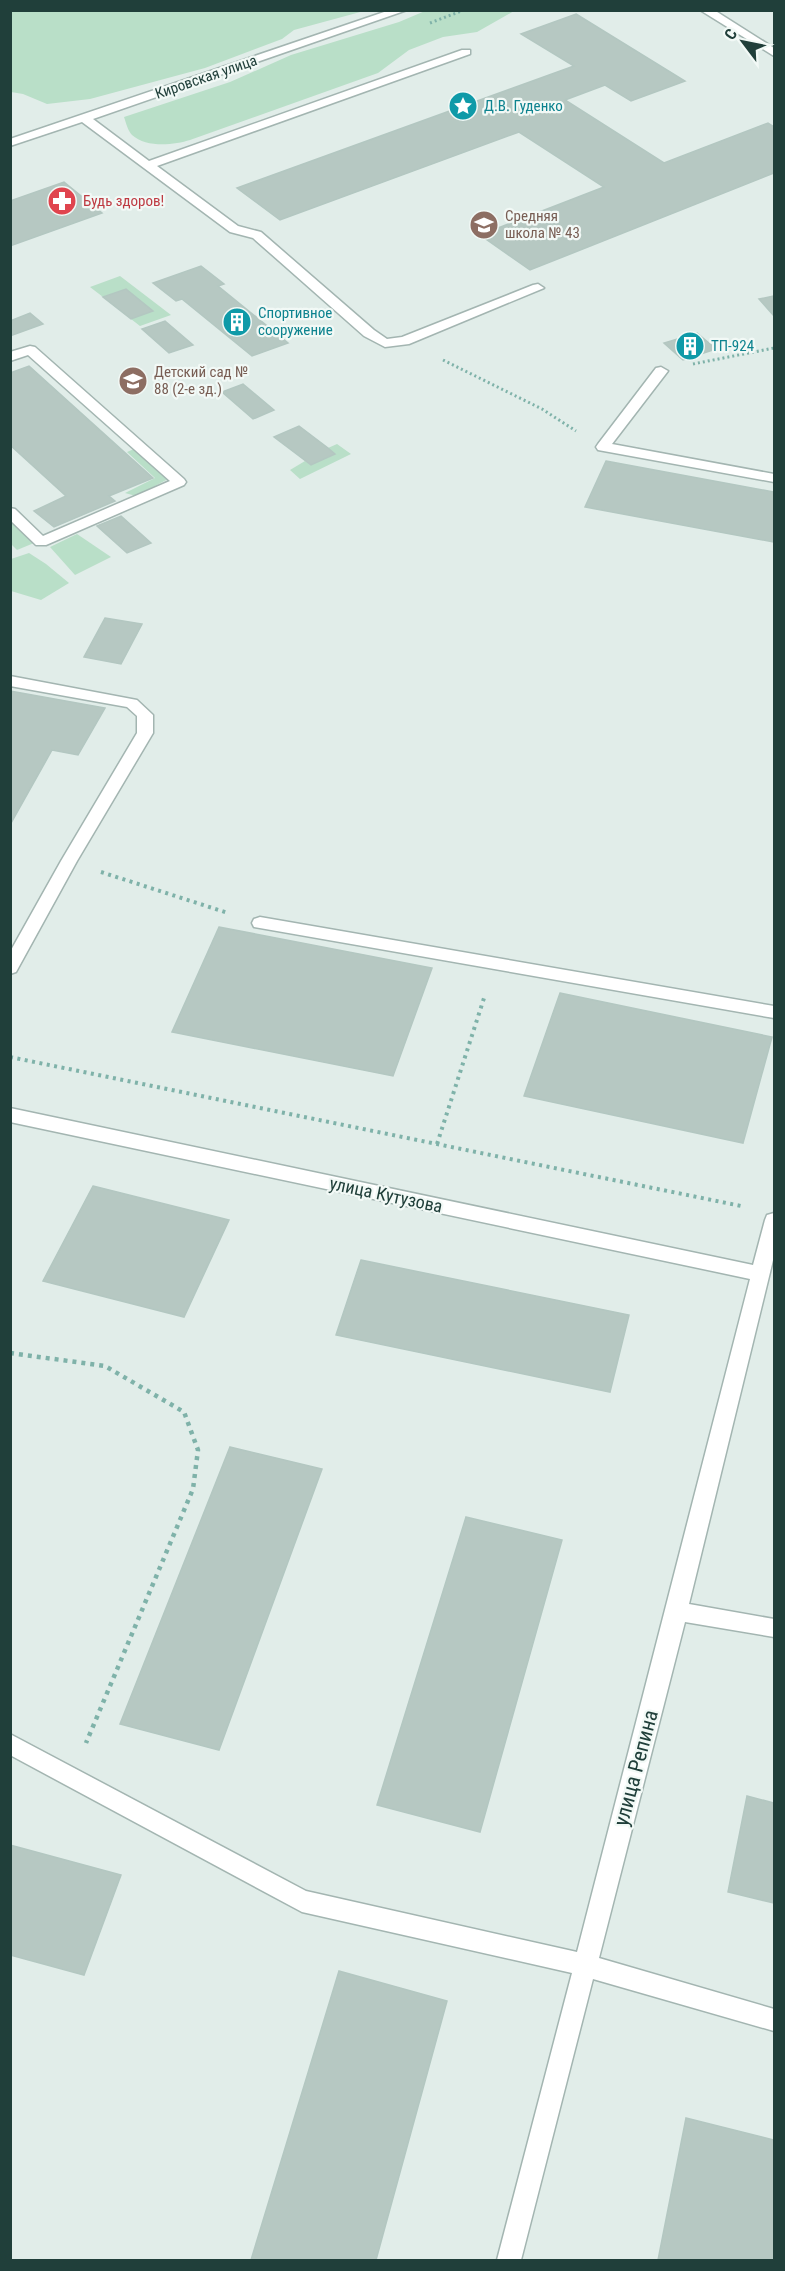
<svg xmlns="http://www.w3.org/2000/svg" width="785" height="2271" font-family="'Roboto Condensed',sans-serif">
<rect width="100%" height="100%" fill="#e1ede9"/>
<!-- green -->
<g fill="#b9dfc8">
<polygon points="10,11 11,10 364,11 294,30 282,39 205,68 90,99 47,104 23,94 11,92"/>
<path d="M 425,11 L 514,11 L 477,32 L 443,37 L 409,50 L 378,73 L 190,140 C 174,145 146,148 132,135 C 128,131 126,123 124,117 L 230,82 L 291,55 L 399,22 Z"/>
<polygon points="120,276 171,315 140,326 131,319 152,311 126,289 103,297 90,287"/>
<polygon points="337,444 351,454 300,479 290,470 305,461 311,465 335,454 328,448"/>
<polygon points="134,449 170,478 136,496 125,493 155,478 127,452"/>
<polygon points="10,522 12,522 34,543 17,550 11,544"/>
<polygon points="77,534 111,557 75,575 50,547"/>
<polygon points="29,553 46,564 69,583 41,600 11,591 11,559"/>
</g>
<!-- building -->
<g fill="#b6c8c2" stroke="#b3c7c1" stroke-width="1.5">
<polygon points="576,14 685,81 631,101 605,85 565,100 664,163 768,123 774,127 774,173 530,270 480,235 604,187 519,132 280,220 237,188 574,66 521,34"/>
<polygon points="64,182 102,213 10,246 10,201"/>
<polygon points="201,266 224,284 218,286 288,343 252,356 182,299 176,301 153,283"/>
<polygon points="126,289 153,311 131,319 103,297"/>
<polygon points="774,296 774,316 759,299"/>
<polygon points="30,313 43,324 10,336 10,321"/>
<polygon points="165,321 193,345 169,353 142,329"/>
<polygon points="697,333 716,349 683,360 664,343"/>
<polygon points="29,366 153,478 109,496 115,501 54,527 34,511 66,496 10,445 10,373"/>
<polygon points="243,384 274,410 253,419 222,392"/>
<polygon points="299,426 328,448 335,454 311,465 274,437"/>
<polygon points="606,461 774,492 774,542 585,507"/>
<polygon points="121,516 151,543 127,553 97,526"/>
<polygon points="105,618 142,624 121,664 84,657"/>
<polygon points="10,691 105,708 78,755 52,750 10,825"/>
<polygon points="219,927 432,968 393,1076 172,1032"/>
<polygon points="560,993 772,1037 743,1143 524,1096"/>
<polygon points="93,1186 229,1220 184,1317 43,1281"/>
<polygon points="361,1260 629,1315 610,1392 336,1335"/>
<polygon points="230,1447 322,1469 219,1750 120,1724"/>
<polygon points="466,1517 562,1540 480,1832 377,1805"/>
<polygon points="747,1796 774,1803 774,1903 728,1892"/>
<polygon points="10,1845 121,1875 84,1975 10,1955"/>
<polygon points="339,1971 447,2001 376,2260 251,2260"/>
<polygon points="686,2118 774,2140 774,2260 658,2260"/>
</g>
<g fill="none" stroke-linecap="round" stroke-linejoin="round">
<!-- minor casing -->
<g stroke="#a3b5b1" stroke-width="3">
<g id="minor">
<polygon points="390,10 407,10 93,119 149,161 462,50 470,50 470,54 157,166 238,226 261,232 374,330 387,339 402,337 533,285 538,284 544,288 409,344 385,347 364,336 253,238 230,232 82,122 10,146 10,139"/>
<polygon points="700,10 714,10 774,48 774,56"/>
<polygon points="30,346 35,347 184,479 186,482 184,485 46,545 36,545 10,520 10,508 15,509 43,536 170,481 28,355 10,361 10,352"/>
<polygon points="661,367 668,371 612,444 774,474 774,482 598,450 596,447 598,444 656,368"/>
<polygon points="10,676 137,700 153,715 153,733 77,861 16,972 10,974 10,952 61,861 137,733 137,716 127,707 10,686"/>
<polygon points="260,917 774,1006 774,1018 254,927 252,923 254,919"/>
<polygon points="10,1108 753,1265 765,1220 767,1215 774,1213 774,1256 689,1604 774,1619 774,1637 685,1622 599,1958 774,2009 774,2031 593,1979 521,2260 497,2260 572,1973 302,1912 10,1755 10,1734 306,1891 577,1952 750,1279 10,1122"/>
</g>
</g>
<!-- path-far2 -->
<g stroke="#7fb2a9" stroke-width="3" stroke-dasharray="2 3" stroke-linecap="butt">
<polyline points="430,23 464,10"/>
<polyline points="443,360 542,409 576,431"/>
<polyline points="693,364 774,348"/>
</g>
<!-- path-far1 -->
<g stroke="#7fb2a9" stroke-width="4" stroke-dasharray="3 4.5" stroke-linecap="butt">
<polyline points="101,872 228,913"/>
<polyline points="10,1057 741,1206"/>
<polyline points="437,1144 485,995"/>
</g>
<!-- path -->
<polyline stroke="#7fb2a9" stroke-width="4.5" stroke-dasharray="4 5" stroke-linecap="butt" points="10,1353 105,1366 184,1412 198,1450 193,1489 86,1743"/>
<!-- minor -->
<use href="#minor" fill="#fff" fill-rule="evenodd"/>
</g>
<!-- icons -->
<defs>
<g id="sight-disc" transform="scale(1.5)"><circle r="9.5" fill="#0f9aa8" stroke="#f2f9f6"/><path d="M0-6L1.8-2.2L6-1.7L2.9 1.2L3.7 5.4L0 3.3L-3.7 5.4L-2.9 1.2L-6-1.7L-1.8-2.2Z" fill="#fff"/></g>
<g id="pharmacy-disc" transform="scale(1.5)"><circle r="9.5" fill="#e0444e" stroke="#f2f9f6"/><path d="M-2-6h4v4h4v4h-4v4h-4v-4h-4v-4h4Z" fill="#fff"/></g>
<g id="school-disc" transform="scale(1.5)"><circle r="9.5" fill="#8d6e63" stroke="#f2f9f6"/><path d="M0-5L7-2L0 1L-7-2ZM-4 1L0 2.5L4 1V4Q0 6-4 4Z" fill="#fff"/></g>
<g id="building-disc" transform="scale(1.5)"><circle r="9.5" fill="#0f9aa8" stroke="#f2f9f6"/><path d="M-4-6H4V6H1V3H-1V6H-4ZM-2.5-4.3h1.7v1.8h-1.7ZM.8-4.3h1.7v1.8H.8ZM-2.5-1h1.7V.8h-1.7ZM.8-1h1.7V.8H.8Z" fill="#fff"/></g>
</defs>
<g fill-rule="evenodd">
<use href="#sight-disc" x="463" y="106"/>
<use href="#pharmacy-disc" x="62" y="201"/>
<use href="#school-disc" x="484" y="225"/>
<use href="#building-disc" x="237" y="322"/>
<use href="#building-disc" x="690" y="346"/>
<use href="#school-disc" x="133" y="381"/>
</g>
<g text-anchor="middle" stroke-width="4.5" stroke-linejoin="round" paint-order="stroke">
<!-- far-street labels -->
<g font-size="15" fill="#203f3a" stroke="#f2f9f6">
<text transform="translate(206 77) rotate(-19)" y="5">Кировская улица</text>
</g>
<!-- far-culture labels -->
<g font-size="15" fill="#0d838f" stroke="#f2f9f6" text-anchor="start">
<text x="484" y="111">Д.В. Гуденко</text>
<text x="258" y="318">Спортивное<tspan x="258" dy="17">сооружение</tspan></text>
<text x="711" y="351">ТП-924</text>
</g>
<!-- far-health labels -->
<g font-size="15" fill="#be3a42" stroke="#f2f9f6" text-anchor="start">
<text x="83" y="206">Будь здоров!</text>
</g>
<!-- far-education labels -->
<g font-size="15" fill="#785e54" stroke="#f2f9f6" text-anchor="start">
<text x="505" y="221">Средняя<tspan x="505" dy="17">школа № 43</tspan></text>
<text x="154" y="377">Детский сад №<tspan x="154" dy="17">88 (2-е зд.)</tspan></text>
</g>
<!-- street labels -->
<g font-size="18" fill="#203f3a" stroke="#f2f9f6">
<text transform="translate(386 1195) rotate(12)" y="6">улица Кутузова</text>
</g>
<!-- near-street labels -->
<g font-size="21" fill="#203f3a" stroke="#f2f9f6">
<text transform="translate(636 1768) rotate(-75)" y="7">улица Репина</text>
</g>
</g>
<!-- border -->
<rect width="785" height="2271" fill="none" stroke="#203f3a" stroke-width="24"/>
<!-- north arrow -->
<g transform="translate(743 42) rotate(302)" stroke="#f2f9f6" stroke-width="4.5" paint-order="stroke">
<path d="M0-4.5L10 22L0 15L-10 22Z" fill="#203f3a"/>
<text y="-9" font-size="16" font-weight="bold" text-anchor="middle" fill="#203f3a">С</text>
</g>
</svg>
